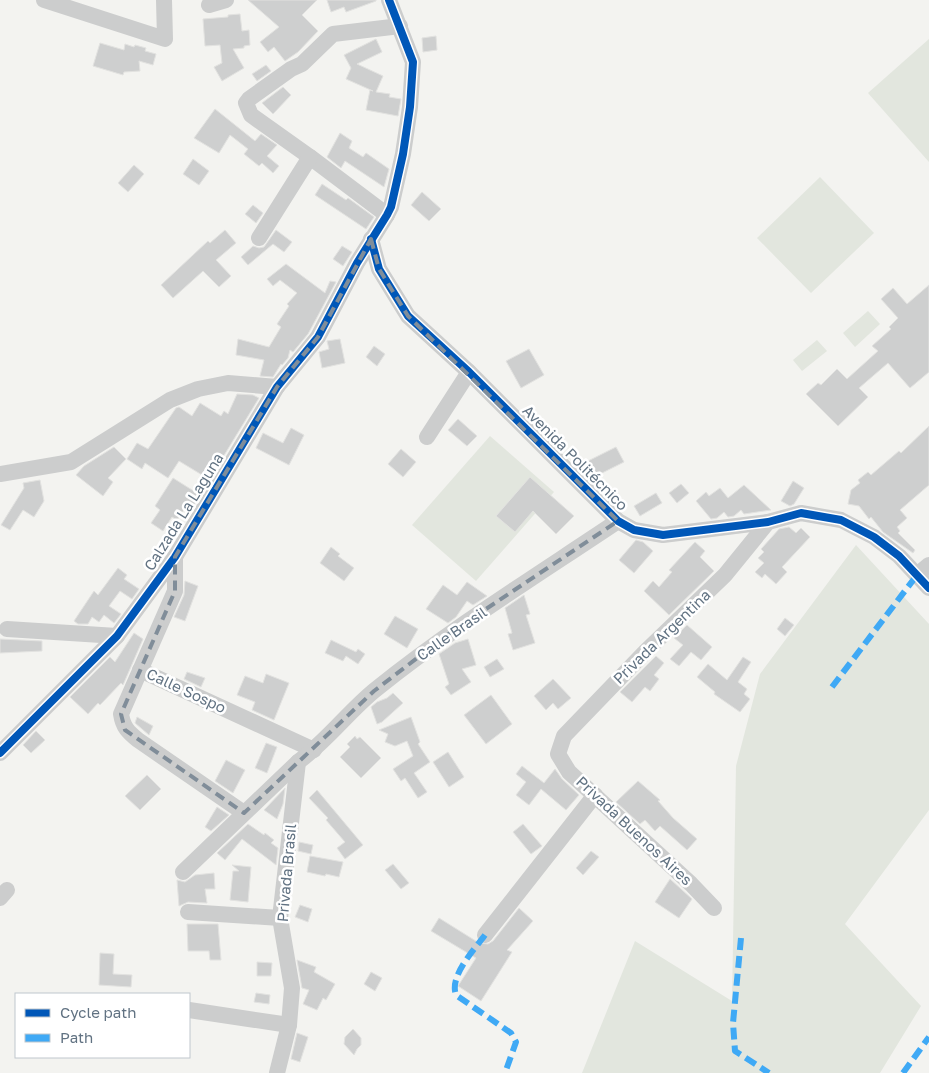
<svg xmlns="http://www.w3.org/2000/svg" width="929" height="1073" font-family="'Golos Text',sans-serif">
<rect width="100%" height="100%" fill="#f3f3f0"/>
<!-- green -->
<g fill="#e2e6de">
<polygon points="929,39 929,162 868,93"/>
<polygon points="820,177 874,233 811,293 757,238"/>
<polygon points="868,311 880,324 855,347 843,333"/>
<polygon points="817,340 827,351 802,371 793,360"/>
<polygon points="490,436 554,492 476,581 412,525"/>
<polygon points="856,545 929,624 929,810 845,924 921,1006 880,1073 582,1073 635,941 732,1001 736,766 760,674"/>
</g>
<!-- building -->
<g fill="#cecfcf" stroke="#e2e2e0">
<polygon points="248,0 317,0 302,15 318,31 298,52 285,61 274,47 268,52 260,42 279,27"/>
<polygon points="327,0 376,0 376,1 346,12 344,7 331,12"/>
<polygon points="240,14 242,31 249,30 250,45 244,46 244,48 233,49 244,68 222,81 214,67 222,63 220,45 205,46 203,19 228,17 228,15"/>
<polygon points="436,36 437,50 423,52 422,38"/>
<polygon points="376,39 382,52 357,64 383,76 376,92 390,94 389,97 401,99 398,116 366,110 370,90 373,91 346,79 351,68 344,55"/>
<polygon points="100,43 124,50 125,44 134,47 135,45 146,48 145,51 156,54 153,65 139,61 140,71 124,72 123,75 93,66"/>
<polygon points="266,65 271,71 257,81 252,74"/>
<polygon points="283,87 291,95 273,114 262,103"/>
<polygon points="215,109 255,141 261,134 277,145 267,156 279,166 273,173 262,163 259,166 244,154 248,149 230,135 219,153 194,138"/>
<polygon points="340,133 352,141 349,148 363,157 366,153 389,169 384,187 345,161 341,168 327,157"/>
<polygon points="193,159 209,171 199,185 183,174"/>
<polygon points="134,165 144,174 128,192 118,183"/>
<polygon points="322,184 346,200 348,198 374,217 366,229 315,195"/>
<polygon points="422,192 441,209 429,221 411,205"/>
<polygon points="253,205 263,213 256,223 245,214"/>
<polygon points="225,230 236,243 216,260 231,276 219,287 203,271 173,298 161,285 208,241 210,243"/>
<polygon points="276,230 292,242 284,252 273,244 248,265 241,257 253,246 259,248 264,247"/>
<polygon points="342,246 352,252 343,266 333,259"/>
<polygon points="286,264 325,293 330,281 336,282 308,334 293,352 290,350 288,358 282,365 281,364 273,377 260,376 264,360 236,355 238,339 269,347 281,327 277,324 289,306 287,304 297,293 280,280 273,286 267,279"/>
<polygon points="929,285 929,372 910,388 888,363 859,388 868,397 838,426 806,394 818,383 821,385 837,369 847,379 878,351 872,346 891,329 889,327 898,318 881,299 893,288 907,304"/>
<polygon points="340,339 345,363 322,368 319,352 329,349 327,341"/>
<polygon points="374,346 385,354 377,366 366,357"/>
<polygon points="529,349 544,375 521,388 506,361"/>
<polygon points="237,394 253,395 259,398 220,462 218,460 207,478 179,461 168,478 145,463 142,469 127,459 137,443 148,449 176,408 179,407 192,416 200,403 221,416 224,411 228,414"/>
<polygon points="458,419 477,436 467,446 448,430"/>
<polygon points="929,426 929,485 900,510 907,518 897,527 900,531 898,533 915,550 913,553 883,532 871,517 869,519 859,506 848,504 851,490 860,483 858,480 868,472 871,475 899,451 901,453"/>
<polygon points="291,428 304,435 289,465 256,448 263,433 283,443"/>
<polygon points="114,447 126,459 108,478 113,482 103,496 76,475 84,466"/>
<polygon points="616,447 624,462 590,479 582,464"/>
<polygon points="401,449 416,462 403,477 388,464"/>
<polygon points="530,477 574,516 556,534 533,511 515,532 496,516"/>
<polygon points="173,478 200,495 191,510 186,507 177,520 172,517 163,531 151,523 160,510 155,506"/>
<polygon points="40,480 44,501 34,517 23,510 10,530 1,525 24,488 23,483"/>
<polygon points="793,481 804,488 794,504 790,506 781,501"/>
<polygon points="681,484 689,493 677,503 669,493"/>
<polygon points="744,485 771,510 744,514 741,510 734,516 728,517 724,512 717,518 711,519 696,501 706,492 709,496 720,488 728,498"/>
<polygon points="656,493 662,503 640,516 634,506"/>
<polygon points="789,527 796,533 801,528 810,537 782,567 787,572 776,584 765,574 762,578 755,572 764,563 758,558 764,552 761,549 779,529"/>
<polygon points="636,540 643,542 653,551 634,573 619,560"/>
<polygon points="695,542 705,551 700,557 714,571 669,615 644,591 653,581 659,587 672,572 669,570"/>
<polygon points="331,547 340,554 338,556 354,568 344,581 320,563"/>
<polygon points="118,568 127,575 124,579 139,589 132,599 120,591 109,606 121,614 114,623 104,615 99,622 92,617 88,624 78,624 74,621 94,591 98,595"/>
<polygon points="185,581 198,586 185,621 174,617 184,595"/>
<polygon points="467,582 487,596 473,605 467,601 456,617 448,623 426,609 443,585 457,595"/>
<polygon points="524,595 530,614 526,615 535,643 513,650 508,634 512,633 505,608"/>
<polygon points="395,616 418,629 407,648 384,634"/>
<polygon points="785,618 794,625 785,636 777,629"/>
<polygon points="687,625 712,647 701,660 691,652 679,666 670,659 683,645 674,638"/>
<polygon points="134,633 143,639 123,685 121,683 100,705 98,703 88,714 70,697 110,657 115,662"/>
<polygon points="0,639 42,641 42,651 0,653"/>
<polygon points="468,639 476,665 462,669 471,682 451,695 445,687 449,684 439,654 455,643"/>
<polygon points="331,640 356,652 358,649 365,654 358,664 346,656 343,661 325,653"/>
<polygon points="656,656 664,663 654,675 659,679 650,691 645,687 632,702 620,692"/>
<polygon points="743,657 751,662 738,682 747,689 744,694 750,699 740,712 714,694 715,692 697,677 708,664 727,680"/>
<polygon points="497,659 504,669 490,677 484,667"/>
<polygon points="187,672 205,678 201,687 184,679"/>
<polygon points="266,674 289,683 274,720 252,710 255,702 237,695 245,676 263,683"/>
<polygon points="553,679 571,698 558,709 553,703 546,710 534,696"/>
<polygon points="393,693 403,703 382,722 377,724 371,707 377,702 387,698"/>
<polygon points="491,695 512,724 486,744 464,715"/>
<polygon points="137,717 153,726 149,735 135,723"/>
<polygon points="411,717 420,742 418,744 430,762 414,773 427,792 418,798 405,778 401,781 393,769 413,756 407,741 395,746 385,742 388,734 379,730"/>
<polygon points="36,731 45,740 31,753 23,745"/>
<polygon points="355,736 357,739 360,737 381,758 361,778 340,757 350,747 347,744"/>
<polygon points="266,743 277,747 267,773 255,768"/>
<polygon points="448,752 464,777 449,787 433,762"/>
<polygon points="226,760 245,770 233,793 215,781"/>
<polygon points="522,766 544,783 555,769 562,779 579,795 566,810 541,789 529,805 516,795 526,782 516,774"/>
<polygon points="147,775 161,789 140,810 125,796"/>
<polygon points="638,781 660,800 658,801 673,818 697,839 687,850 660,826 655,831 645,820 640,824 616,802"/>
<polygon points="285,788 283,804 277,819 264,810"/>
<polygon points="317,790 363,845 345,859 337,848 345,842 326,820 328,818 309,798"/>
<polygon points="217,807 229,815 211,831 205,827"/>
<polygon points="248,824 264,835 265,833 274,840 271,843 278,848 276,865 242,839 225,860 217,853"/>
<polygon points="523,824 542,846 531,854 513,832"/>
<polygon points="299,842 313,845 311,854 298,851"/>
<polygon points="591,851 599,857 583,875 576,868"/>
<polygon points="310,856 343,862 339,877 326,874 325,876 307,872"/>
<polygon points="393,864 409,883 401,889 385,870"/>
<polygon points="232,865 251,867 248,902 230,900 233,871 239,871"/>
<polygon points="214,873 215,889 205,889 207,903 188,902 179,906 177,880 185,882 195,875"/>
<polygon points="670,879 692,899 679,918 655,902"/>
<polygon points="300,905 312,909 308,922 295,917"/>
<polygon points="519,908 533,921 507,950 512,952 481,1001 458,986 476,958 431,931 439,918 479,943 488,944 493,941"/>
<polygon points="187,924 218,924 221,960 210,960 209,951 188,951"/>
<polygon points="100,953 114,954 113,974 132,975 131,987 99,985"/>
<polygon points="297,960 316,967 314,972 335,984 326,1000 323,998 317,1010 303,1004 309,990 302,988"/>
<polygon points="257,962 272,963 271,976 257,976"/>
<polygon points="371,972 382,978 375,991 364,984"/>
<polygon points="256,993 270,995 269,1004 254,1002"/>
<polygon points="353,1029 361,1038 361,1045 357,1049 354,1055 344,1044 345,1037"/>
<polygon points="297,1033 308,1037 300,1062 291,1059"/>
</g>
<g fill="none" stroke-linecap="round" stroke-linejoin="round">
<!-- minor -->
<g stroke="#cccdcd" stroke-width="16">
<polyline points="44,0 165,39 164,0"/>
<polyline points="209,5 226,0"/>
<polyline points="387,215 310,157 251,115 246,103 249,99 291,69 302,64 333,34 400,26"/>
<polyline points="259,238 310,157"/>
<polyline points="371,239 379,269 408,316 469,372 618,521 634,530 663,535 768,522 801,513 841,520 874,537 899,556 929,588"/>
<polyline points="427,437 469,372"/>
<polyline points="0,474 71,462 170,400 198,389 228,383 277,387"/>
<path d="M 175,557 L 175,591 L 121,714 C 123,727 128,732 138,740 L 244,813"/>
<polyline points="917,575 929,565"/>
<polyline points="7,629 117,636"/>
<polyline points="140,670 314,750"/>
<polyline points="0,753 117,636 175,557 277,387 318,337 357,263 387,215 391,207 403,154 410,107 413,62 389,0"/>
<path d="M 183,872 L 298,762 C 327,741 348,712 375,690 C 452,628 536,576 618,521"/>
<polyline points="0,898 7,890"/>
<polyline points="714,908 691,884 569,772 558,754 564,736 645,652 725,575 768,522"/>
<polyline points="188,912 280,918"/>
<polyline points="485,935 595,795"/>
<polyline points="189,1010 289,1025"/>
<polyline points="277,1073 289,1025 292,988 280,918 298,762"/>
</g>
<!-- quiet -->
<g stroke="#3fa9f5" stroke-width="6" stroke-dasharray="12 6" stroke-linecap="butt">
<polyline points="832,687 917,575"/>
<path d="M 485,935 C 474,950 449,976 456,995 L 511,1033 L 516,1042 L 505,1073"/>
<polyline points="741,938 733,1023 735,1051 769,1073"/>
<polyline points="903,1073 929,1037"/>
</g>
<!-- cycleway casing -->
<g stroke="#fff" stroke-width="11">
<g id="cycleway">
<polyline points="371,239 379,269 408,316 469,372 618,521 634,530 663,535 768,522 801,513 841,520 874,537 899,556 929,588"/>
<polyline points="0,753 117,636 175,557 277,387 318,337 357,263 387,215 391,207 403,154 410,107 413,62 389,0"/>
</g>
</g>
<!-- cycleway -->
<use href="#cycleway" stroke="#0057b8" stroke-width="8"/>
</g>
<!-- marked area -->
<path fill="none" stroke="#808d99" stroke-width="4" stroke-dasharray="10 6" stroke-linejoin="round" d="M 371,239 L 379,269 L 408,316 L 618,521 L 450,633 L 374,691 L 244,813 L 125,730 L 121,714 L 175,591 L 175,557 L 277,387 L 318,337 Z"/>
<g text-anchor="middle" stroke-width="5" stroke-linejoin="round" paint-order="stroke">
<!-- street labels -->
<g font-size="15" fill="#617282" stroke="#fff">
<text transform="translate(575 458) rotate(45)" y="5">Avenida Politécnico</text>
<text transform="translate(184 512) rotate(-58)" y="5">Calzada La Laguna</text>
<text transform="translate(452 634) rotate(-35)" y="5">Calle Brasil</text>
<text transform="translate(662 637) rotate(-44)" y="5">Privada Argentina</text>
<text transform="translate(186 691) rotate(25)" y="5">Calle Sospo</text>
<text transform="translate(634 831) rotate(43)" y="5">Privada Buenos Aires</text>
<text transform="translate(287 873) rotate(-85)" y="5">Privada Brasil</text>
</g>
</g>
<!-- legend -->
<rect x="15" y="993" width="175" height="65" fill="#ffffff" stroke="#c0c7cd"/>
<rect x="25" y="1009" width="25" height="8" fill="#0057b8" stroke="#c0c7cd"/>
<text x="60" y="1018" font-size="15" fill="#617282">Cycle path</text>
<rect x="25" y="1034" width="25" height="8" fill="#3fa9f5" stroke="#c0c7cd"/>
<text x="60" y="1043" font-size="15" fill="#617282">Path</text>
</svg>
